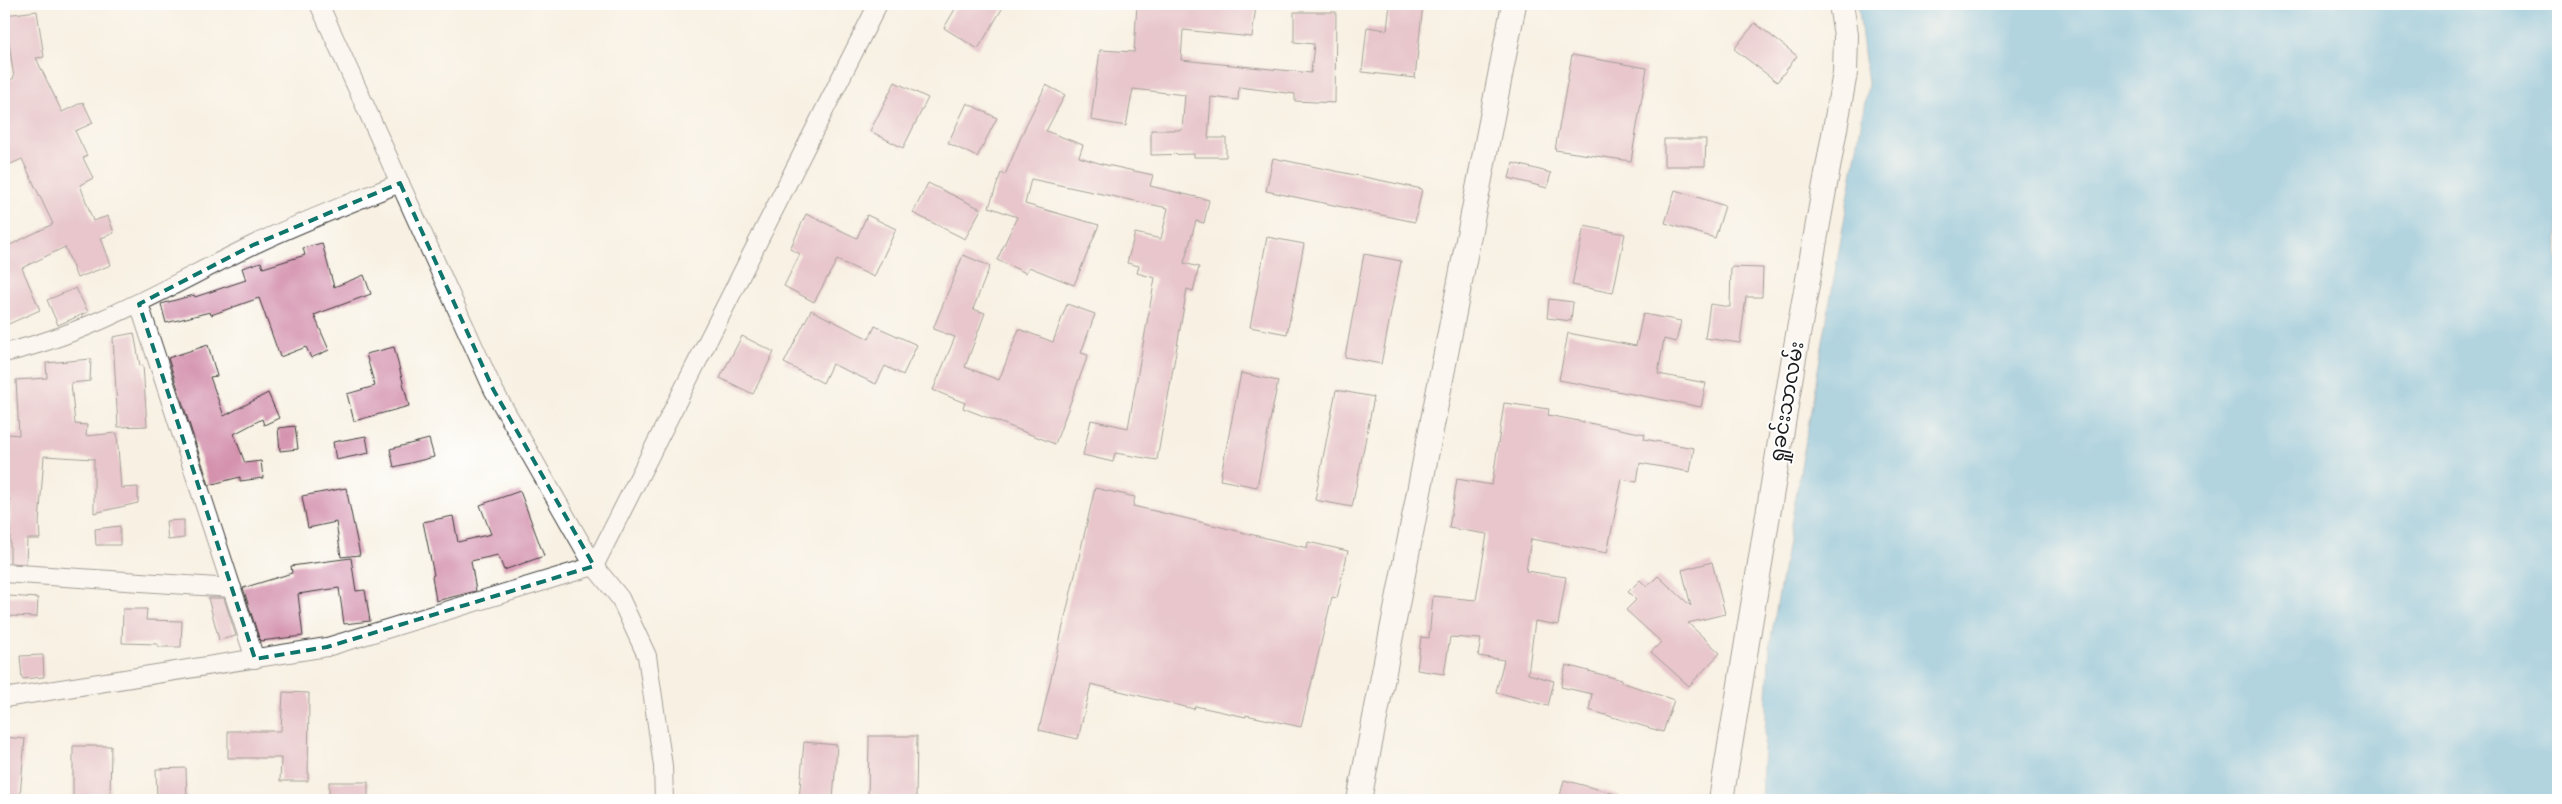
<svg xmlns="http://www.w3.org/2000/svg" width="2562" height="804" font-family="'Sorts Mill Goudy','Noto Sans Myanmar',serif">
<rect width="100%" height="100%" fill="#fff"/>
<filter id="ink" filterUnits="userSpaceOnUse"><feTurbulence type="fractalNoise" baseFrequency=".02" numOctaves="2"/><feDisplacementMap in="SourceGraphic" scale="10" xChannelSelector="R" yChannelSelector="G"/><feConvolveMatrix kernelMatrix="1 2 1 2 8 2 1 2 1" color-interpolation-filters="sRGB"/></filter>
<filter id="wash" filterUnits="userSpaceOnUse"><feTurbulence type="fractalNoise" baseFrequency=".0096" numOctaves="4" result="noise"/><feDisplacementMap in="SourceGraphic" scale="20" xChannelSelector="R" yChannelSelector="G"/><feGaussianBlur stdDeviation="1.12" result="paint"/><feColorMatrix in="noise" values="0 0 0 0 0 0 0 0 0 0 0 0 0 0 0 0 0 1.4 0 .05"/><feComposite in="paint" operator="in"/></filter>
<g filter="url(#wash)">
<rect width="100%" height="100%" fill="#f8f1e3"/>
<!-- water -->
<polygon fill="#5db1d9" stroke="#3c667a" points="1858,4 2558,4 2558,800 1761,800 1770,644 1868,84"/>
<g id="blocks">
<!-- building -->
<g fill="#d492ad">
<polygon points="958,4 1005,4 978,49 944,28"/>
<polygon points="1137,4 1230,4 1256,6 1252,37 1183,30 1181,60 1311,73 1314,44 1294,42 1294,12 1336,12 1335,103 1295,101 1295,94 1239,87 1238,100 1211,97 1208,138 1226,138 1226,157 1194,157 1194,154 1151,155 1151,130 1182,130 1185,95 1133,89 1126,126 1091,120 1100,50 1134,52"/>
<polygon points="1390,4 1423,4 1415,78 1362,72 1367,27 1387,30"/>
<polygon points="37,11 44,57 36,58 62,112 83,102 93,123 75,131 87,156 83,158 93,178 80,185 93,221 108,216 114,233 101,238 111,265 77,278 65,247 22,268 40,310 4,326 4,248 53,224 22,159 4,167 4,83 14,78 5,15"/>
<polygon points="1755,23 1797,56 1777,82 1734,49"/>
<polygon points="1572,55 1647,68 1631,161 1555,150"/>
<polygon points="895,82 928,98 903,148 870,131"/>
<polygon points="1046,85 1065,95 1046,131 1083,145 1079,157 1102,164 1153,175 1150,186 1209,200 1204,223 1196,221 1184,263 1199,267 1193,291 1187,289 1157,460 1115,453 1113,462 1083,455 1091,420 1128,428 1155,278 1137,273 1139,266 1127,263 1135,233 1161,239 1168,208 1031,179 1025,204 1099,225 1074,285 1029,267 1026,273 997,260 1017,217 989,207 1001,173 1005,175 1026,125"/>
<polygon points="967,103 997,118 977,157 948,143"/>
<polygon points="1664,139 1706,139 1705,166 1664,166"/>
<polygon points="1273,158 1422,189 1415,222 1266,191"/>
<polygon points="1513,163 1551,173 1547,188 1509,178"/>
<polygon points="928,183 981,209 965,239 913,213"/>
<polygon points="1675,190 1725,206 1715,238 1665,223"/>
<polygon points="806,214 857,238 867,215 896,229 874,277 837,260 814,302 784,286 800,254 790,249"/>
<polygon points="1584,226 1625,234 1613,293 1572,285"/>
<polygon points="1267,237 1304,244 1287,334 1250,327"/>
<polygon points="322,243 334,287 364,275 371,294 314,315 329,350 311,358 306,347 280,357 259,298 211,315 210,312 166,323 161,304 194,295 195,297 246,280 242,268 261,262 263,268 305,255 303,248"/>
<polygon points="1364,254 1401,261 1381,364 1345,357"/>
<polygon points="963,255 990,266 973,309 985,313 965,367 999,380 1019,329 1053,342 1067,304 1095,314 1081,353 1088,355 1055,444 963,408 965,403 933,390 955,337 933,329"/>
<polygon points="1731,267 1763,268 1762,297 1746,297 1740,343 1705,338 1710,304 1730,307"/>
<polygon points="76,288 88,312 58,325 47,300"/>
<polygon points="1549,299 1573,302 1571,321 1547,318"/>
<polygon points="811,310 869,339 875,326 917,345 903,375 885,366 876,384 832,364 823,383 784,363"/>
<polygon points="1643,314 1681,321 1676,342 1664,339 1658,374 1706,383 1701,407 1559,380 1568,333 1636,346"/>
<polygon points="134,333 140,366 143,365 147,426 118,427 113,337"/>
<polygon points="742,336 774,352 753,394 720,378"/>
<polygon points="208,345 217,376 210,377 224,416 268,393 279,418 264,425 262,419 234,434 245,463 261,461 263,478 240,481 240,477 209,485 168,358"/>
<polygon points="394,347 409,406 354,421 347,394 375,386 366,354"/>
<polygon points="91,359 90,381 71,383 75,424 87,425 86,436 117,433 121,488 138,487 138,503 94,513 94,459 44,456 39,523 40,539 27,539 26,564 10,563 10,499 5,499 8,434 19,435 16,380 47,378 46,363"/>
<polygon points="1241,373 1278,381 1257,487 1220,480"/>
<polygon points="1336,390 1374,397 1352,507 1315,500"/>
<polygon points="1504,403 1549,409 1548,415 1645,434 1644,439 1694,448 1690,472 1640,463 1637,482 1622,479 1607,553 1531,539 1526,571 1566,577 1558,625 1535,621 1528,674 1554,681 1548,706 1496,692 1504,660 1478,656 1481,639 1450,637 1444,674 1417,670 1421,637 1429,638 1433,596 1476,600 1487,534 1449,528 1457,479 1492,485"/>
<polygon points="295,426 298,449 280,451 278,428"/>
<polygon points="366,436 369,453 336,460 333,442"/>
<polygon points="429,439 434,457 394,467 390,449"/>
<polygon points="346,488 360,555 341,557 336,522 308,528 302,496"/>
<polygon points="1095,488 1135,497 1133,506 1184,518 1307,548 1308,542 1348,551 1337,598 1332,597 1301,727 1246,715 1246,717 1195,706 1194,709 1091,684 1078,739 1039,730"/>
<polygon points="520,491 544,556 504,570 498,555 471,561 476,591 436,601 432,576 434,575 423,522 453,516 458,542 491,534 480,505"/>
<polygon points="184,520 184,538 168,540 166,521"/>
<polygon points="120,526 120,545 96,545 95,529"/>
<polygon points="351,558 356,591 365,590 370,621 344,624 339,588 298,594 303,636 260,641 243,588 292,573 291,566"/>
<polygon points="1712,562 1725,614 1688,623 1720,653 1689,686 1651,652 1661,642 1626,610 1636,600 1628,592 1640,580 1647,587 1658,576 1691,606 1682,570"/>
<polygon points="9,596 38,598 37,617 8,616"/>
<polygon points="208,598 224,598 236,636 219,640"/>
<polygon points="123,609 147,609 146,620 182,621 181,647 158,647 158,644 122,643"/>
<polygon points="43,655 44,677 22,679 20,656"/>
<polygon points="1566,665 1622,680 1621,682 1674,700 1663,732 1589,710 1592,694 1561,687"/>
<polygon points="283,692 309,693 308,781 280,781 281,758 228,758 228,731 281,731"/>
<polygon points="869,736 917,736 916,800 868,800"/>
<polygon points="4,737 25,739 20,796 4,794"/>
<polygon points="804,742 837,745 833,800 799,800"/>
<polygon points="73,746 111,746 110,799 73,798"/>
<polygon points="186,768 187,800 157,800 156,769"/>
<polygon points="1564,780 1619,795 1618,800 1559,800"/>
<rect x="329" y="782" width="39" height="18"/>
</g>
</g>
</g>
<g filter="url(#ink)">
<use href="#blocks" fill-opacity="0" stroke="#3d3c3a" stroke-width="1"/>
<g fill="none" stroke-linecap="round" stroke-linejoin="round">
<!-- street casing -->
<g stroke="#3d3c3a" stroke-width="20">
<g id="street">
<polyline points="139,304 255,659"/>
<path d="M 4,353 C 93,333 172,284 253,245 C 301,222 351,203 400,183"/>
<polyline points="4,573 232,588"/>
<polyline points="4,698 327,647 594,566 493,389 319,4"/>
<polyline points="664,800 663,766 647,656 620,598 594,566 878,4"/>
</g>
</g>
<!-- secondary casing -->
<g stroke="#3d3c3a" stroke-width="26">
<g id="secondary">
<polyline points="1359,800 1514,4"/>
<polyline points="1721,800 1793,363 1845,73 1846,35 1841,4"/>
</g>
</g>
<!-- street -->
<use href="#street" stroke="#fff" stroke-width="18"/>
<!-- secondary -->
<use href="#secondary" stroke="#fff" stroke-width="24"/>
</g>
</g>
<!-- marked area -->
<path d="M0 0H2562V804H0ZM 400,183 L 493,389 L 594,566 L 327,647 L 255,659 L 139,304 L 253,245 Z" fill="#f8f1e3" fill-opacity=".55" fill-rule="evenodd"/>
<path fill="none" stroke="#0f766e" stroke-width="4" stroke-dasharray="10 6" stroke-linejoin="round" d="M 400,183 L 493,389 L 594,566 L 327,647 L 255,659 L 139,304 L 253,245 Z"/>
<g text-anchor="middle" stroke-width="4" stroke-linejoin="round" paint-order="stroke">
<!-- street labels -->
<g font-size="20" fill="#1c1c1c" stroke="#fff">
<text transform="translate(1786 402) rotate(-80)" y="7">ရှုခင်းသာလမ်း</text>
</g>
</g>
<!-- margin -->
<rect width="2562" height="804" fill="none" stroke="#fff" stroke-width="20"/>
</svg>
